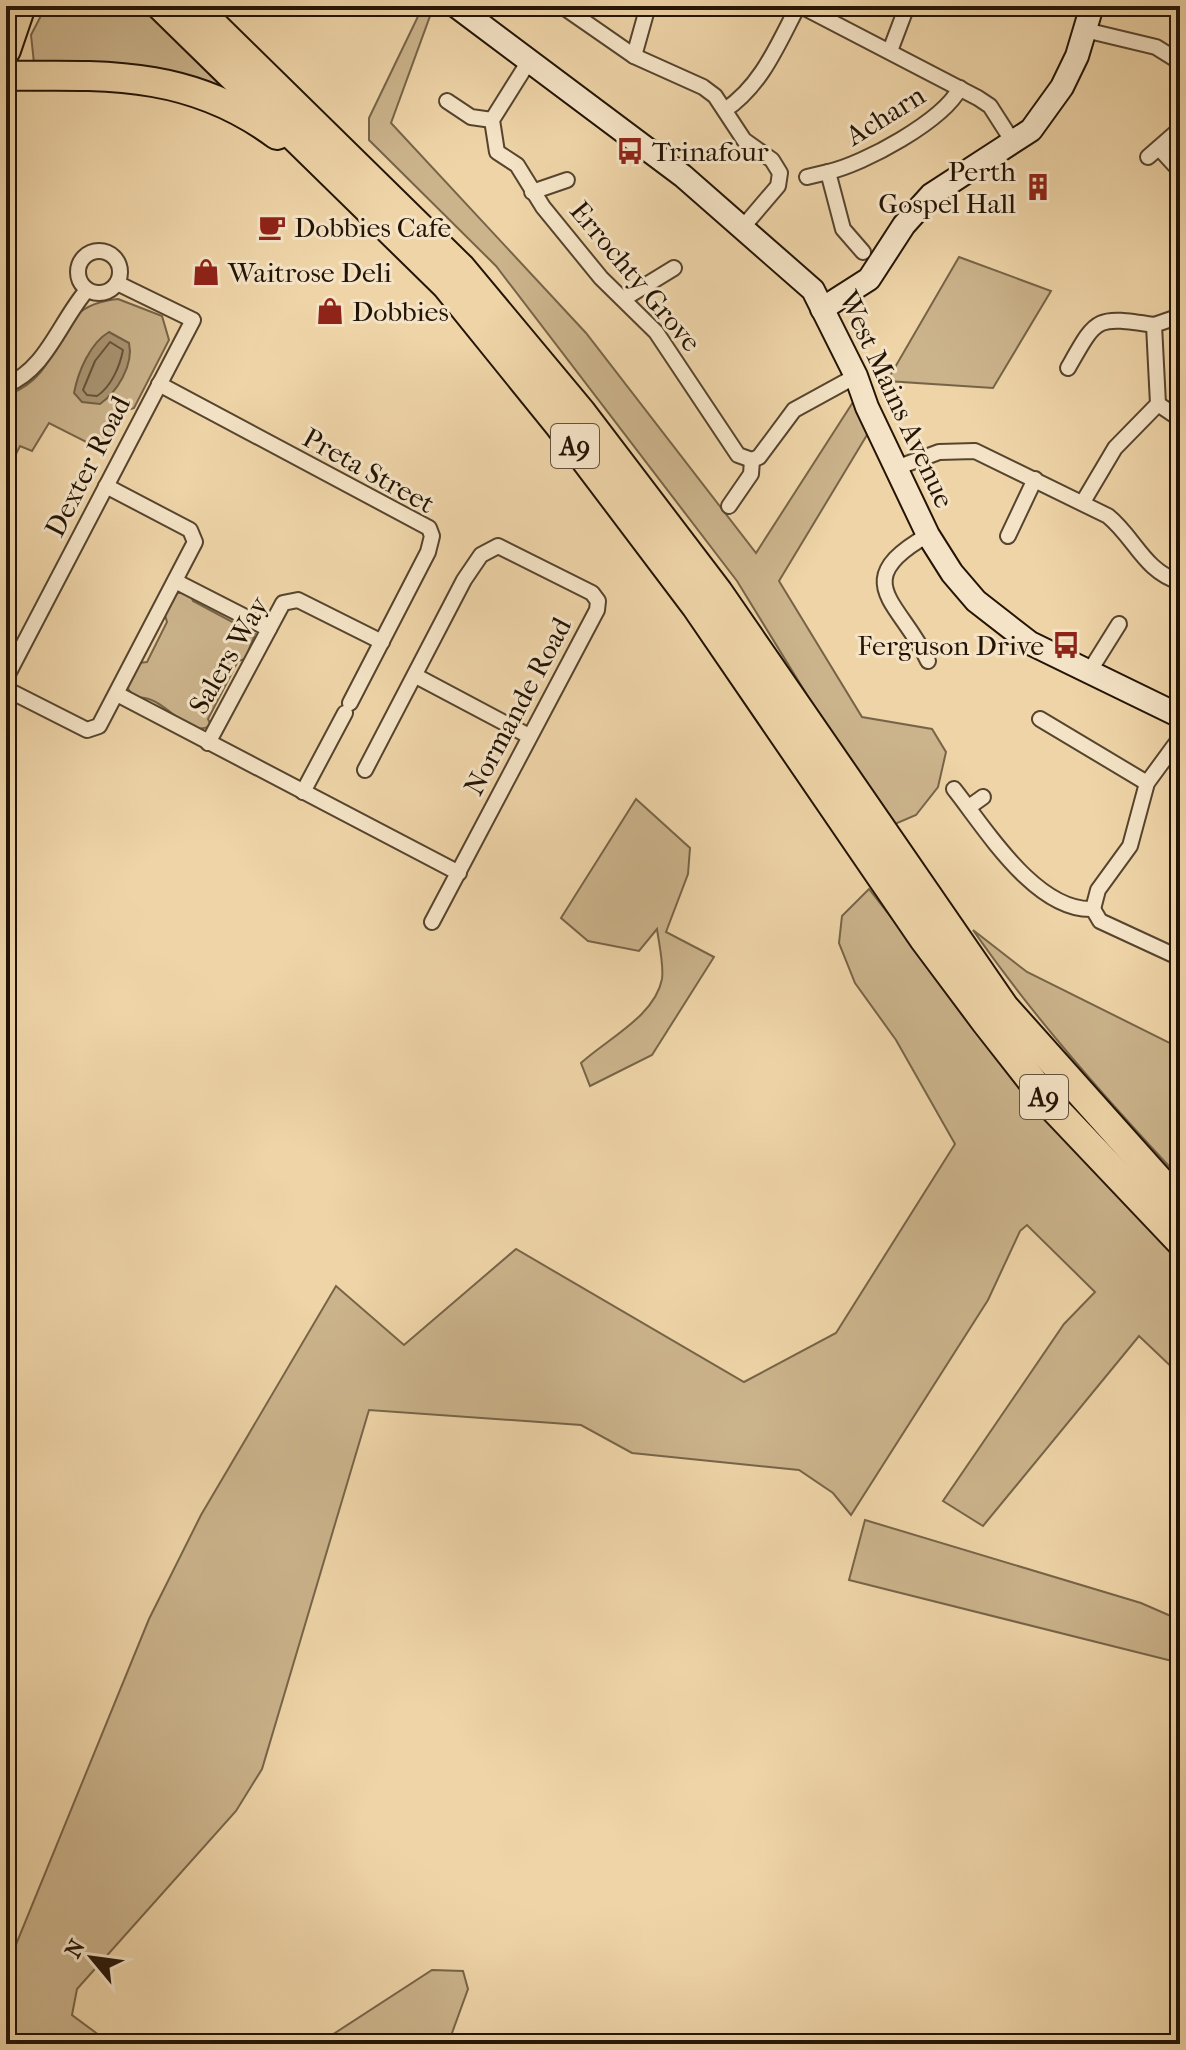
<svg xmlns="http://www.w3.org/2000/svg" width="1186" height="2050" font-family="'IM FELL French Canon',serif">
<rect width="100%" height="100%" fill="#eed4a7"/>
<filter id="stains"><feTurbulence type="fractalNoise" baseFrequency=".0025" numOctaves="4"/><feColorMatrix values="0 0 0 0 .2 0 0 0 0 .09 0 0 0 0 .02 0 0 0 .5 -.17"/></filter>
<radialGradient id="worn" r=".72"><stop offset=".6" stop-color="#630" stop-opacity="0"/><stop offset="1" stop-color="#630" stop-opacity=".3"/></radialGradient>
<!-- green -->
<g fill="#cbb38b" stroke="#776448" stroke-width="2">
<polygon points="46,6 157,6 255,111 34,63 31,35"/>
<polygon points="423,6 429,6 430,16 391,123 586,333 756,553 855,399 870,430 779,581 862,717 932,729 946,752 938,787 916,815 888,827 737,581 496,266 369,140 369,118"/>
<polygon points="959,257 1051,291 993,388 887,381"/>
<path d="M 118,299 L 162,316 L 169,340 L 134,408 L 125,411 L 104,451 L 49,423 L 32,451 L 20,446 L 6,474 L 10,425 L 6,405 L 10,394 C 72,369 44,306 118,299 Z"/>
<path d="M 176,593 L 190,593 L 193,601 L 255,634 L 245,659 L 238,661 L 208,719 L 211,725 C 187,742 164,692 135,698 L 126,686 L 138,663 L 147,662 L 167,622 L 164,612 Z"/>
<path d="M 636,799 L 690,848 L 688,874 L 666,932 L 714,957 L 652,1055 L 590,1086 L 581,1063 C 607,1039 655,1016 662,979 C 664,965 659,944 657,929 L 639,951 L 588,941 L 561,918 Z"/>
<polygon points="869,889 1052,1124 1180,1248 1180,1375 1139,1336 983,1526 943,1501 1064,1324 1095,1292 1027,1225 1020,1231 988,1300 851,1515 833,1493 799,1470 632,1453 581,1425 369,1410 262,1769 236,1811 77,1989 72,2015 111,2044 6,2044 6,1969 149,1619 201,1515 336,1286 404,1345 516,1249 744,1382 836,1333 955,1144 896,1040 855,983 839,943 842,916"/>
<path d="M 973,930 L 1027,972 L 1180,1048 L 1180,1178 C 1106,1099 1035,1019 973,930 Z"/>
<polygon points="865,1520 1141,1603 1180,1620 1180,1663 849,1580"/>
<polygon points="432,1970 463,1971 468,1989 448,2044 318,2044"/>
</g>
<!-- water -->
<path fill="#a99370" stroke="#736045" stroke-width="2" d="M 109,332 L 129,343 C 134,365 117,392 100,404 L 82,402 L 74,393 C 78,372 90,343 109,332 Z"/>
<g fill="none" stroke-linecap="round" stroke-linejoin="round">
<!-- shore -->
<path stroke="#66543a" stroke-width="2" d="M 110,342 L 123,350 C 120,366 111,387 97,396 L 87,395 L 83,390 L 95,361 Z"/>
<!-- street casing -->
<g stroke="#56442e" stroke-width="18">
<g id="street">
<polyline points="562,6 634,56 703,87 715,96 744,140 772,160 780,173 778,186 743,227"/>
<polyline points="801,6 978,98 990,106 1013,142"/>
<polyline points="1085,30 1156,47 1180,62"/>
<polyline points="890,51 907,6"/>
<polyline points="634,56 648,6"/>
<polyline points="529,61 492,120 497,152 517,165 543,207 601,278 656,332 738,455 752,460 759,457 794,410 856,376"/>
<polyline points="447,101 471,117 492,120"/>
<path d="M 725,110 C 762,85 778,44 798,6"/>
<polyline points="1159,148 1180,171"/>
<polyline points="1148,157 1180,129"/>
<polyline points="807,177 828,172"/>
<polyline points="532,192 567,180"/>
<circle cx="99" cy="272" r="21"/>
<path d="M 863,252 L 843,229 L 828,172 C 864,164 943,121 960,88"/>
<polyline points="625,298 674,268"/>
<path d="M 1068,368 C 1097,317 1095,316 1154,325"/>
<polyline points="159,384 429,528 432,536 428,552 350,703"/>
<path d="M 6,385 C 46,370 60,321 87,290"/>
<polyline points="1158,404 1180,419"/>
<path d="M 896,468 L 939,452 L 975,451 L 1108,516 C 1135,538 1144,571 1180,582"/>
<polyline points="1083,502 1115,448 1158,404 1154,325 1180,316"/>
<polyline points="729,506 751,474 752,460"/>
<path d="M 928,535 C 845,582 902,603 928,661"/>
<polyline points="1008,536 1035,479"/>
<polyline points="175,581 269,629"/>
<polyline points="1089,672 1119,624"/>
<polyline points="416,676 529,736"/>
<polyline points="6,678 193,320 117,283"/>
<polyline points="6,689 87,730 99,726 195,542 190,530 106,486"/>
<polyline points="117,694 459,873"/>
<polyline points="1040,719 1147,783"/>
<polyline points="208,743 283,603 298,600 382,642"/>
<polyline points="365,770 464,580 481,555 498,546 592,593 598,601 597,610 432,922"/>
<path d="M 954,789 C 985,828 1036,912 1093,909 L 1100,921 L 1180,958"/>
<polyline points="303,792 345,713"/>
<polyline points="969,807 983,797"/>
<polyline points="1093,909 1098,890 1130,846 1147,783 1180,738"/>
</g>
</g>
<!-- secondary casing -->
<g stroke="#231405" stroke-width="26">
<g id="secondary">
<polyline points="456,6 683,176 813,290 856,376 867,407 928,535 952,573 976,601 1030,643 1180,716"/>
<polyline points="822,309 869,279 904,225 931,195 1031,130 1062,87 1077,56 1092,6"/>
</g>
</g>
<!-- highway casing -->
<g stroke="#231405" stroke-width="32">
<g id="highway">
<polyline points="161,6 446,285 560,426 696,606 924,939 986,1022 1051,1105 1180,1241"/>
<polyline points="194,6 461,268 581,412 718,592 1004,1007 1180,1204"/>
<polyline points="6,50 21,6"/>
<path d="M 6,76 C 108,75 191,71 277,135"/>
</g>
</g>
<!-- street -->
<use href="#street" stroke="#f4e3c6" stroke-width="14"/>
<!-- secondary -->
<use href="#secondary" stroke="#f4e3c6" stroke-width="22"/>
<!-- highway -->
<use href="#highway" stroke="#eed4a7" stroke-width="28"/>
</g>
<!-- icons -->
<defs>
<g id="bus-bare" transform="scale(2.16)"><path d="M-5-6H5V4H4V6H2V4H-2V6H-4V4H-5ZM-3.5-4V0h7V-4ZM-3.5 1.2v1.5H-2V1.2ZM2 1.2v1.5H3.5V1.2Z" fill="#8f2418" stroke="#f4e3c6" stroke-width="2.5" paint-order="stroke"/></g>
<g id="building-bare" transform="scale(2.16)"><path d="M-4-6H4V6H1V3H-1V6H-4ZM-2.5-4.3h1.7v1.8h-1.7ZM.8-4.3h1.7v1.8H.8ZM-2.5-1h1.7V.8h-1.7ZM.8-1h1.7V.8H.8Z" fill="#8f2418" stroke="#f4e3c6" stroke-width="2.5" paint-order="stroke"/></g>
<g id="cafe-bare" transform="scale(2.16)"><path d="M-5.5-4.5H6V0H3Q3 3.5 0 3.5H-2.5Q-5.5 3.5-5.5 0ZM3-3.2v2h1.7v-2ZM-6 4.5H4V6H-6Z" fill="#8f2418" stroke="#f4e3c6" stroke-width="2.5" paint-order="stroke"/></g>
<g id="shop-bare" transform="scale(2.16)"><path d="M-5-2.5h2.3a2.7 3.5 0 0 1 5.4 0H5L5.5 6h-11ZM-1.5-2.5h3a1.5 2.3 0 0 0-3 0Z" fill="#8f2418" stroke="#f4e3c6" stroke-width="2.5" paint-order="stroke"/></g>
</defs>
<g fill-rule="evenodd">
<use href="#bus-bare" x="630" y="151"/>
<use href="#building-bare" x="1038" y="187"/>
<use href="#cafe-bare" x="272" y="227"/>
<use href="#shop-bare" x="206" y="272"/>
<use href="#shop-bare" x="330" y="311"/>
<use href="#bus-bare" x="1066" y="645"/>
</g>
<g text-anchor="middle" stroke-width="6" stroke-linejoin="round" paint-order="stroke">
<!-- shield labels -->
<g fill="#f4e3c6" stroke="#62523f" stroke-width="2">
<rect x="551" y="424" width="48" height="44" rx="6"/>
<rect x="1020" y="1075" width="48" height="44" rx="6"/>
</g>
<g font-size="26" font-weight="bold" fill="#231405">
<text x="575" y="455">A9</text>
<text x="1044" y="1106">A9</text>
</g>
<!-- street labels -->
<g font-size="28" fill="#231405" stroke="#f4e3c6">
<text transform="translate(885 115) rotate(-32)" y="10">Acharn</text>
<text transform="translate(636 276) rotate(50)" y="10">Errochty Grove</text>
<text transform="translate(897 399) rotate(65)" y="10">West Mains Avenue</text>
<text transform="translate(87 466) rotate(-63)" y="10">Dexter Road</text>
<text transform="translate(369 470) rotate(29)" y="10">Preta Street</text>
<text transform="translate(228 655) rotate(-60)" y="10">Salers Way</text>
<text transform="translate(517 706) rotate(-62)" y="10">Normande Road</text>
</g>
<!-- poi labels -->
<g font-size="28" fill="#231405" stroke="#f4e3c6" text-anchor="start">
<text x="652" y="161">Trinafour</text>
<text x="1016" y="181" text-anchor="end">Perth<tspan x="1016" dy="32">Gospel Hall</tspan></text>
<text x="294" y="237">Dobbies Cafe</text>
<text x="228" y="282">Waitrose Deli</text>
<text x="352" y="321">Dobbies</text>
<text x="1044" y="655" text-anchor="end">Ferguson Drive</text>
</g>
</g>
<!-- margin -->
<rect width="1186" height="2050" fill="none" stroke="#eed4a7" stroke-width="32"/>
<rect x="8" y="8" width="1170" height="2034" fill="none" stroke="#231405" stroke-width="4"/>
<rect x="16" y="16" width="1154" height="2018" fill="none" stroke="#231405" stroke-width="2"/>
<!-- north arrow -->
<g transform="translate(92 1958) rotate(299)" stroke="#f4e3c6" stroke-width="6" paint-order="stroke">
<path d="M0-6L14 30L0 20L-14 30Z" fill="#231405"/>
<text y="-12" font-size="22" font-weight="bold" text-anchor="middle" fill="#231405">N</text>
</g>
<rect width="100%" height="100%" filter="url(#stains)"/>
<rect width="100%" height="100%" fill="url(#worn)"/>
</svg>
